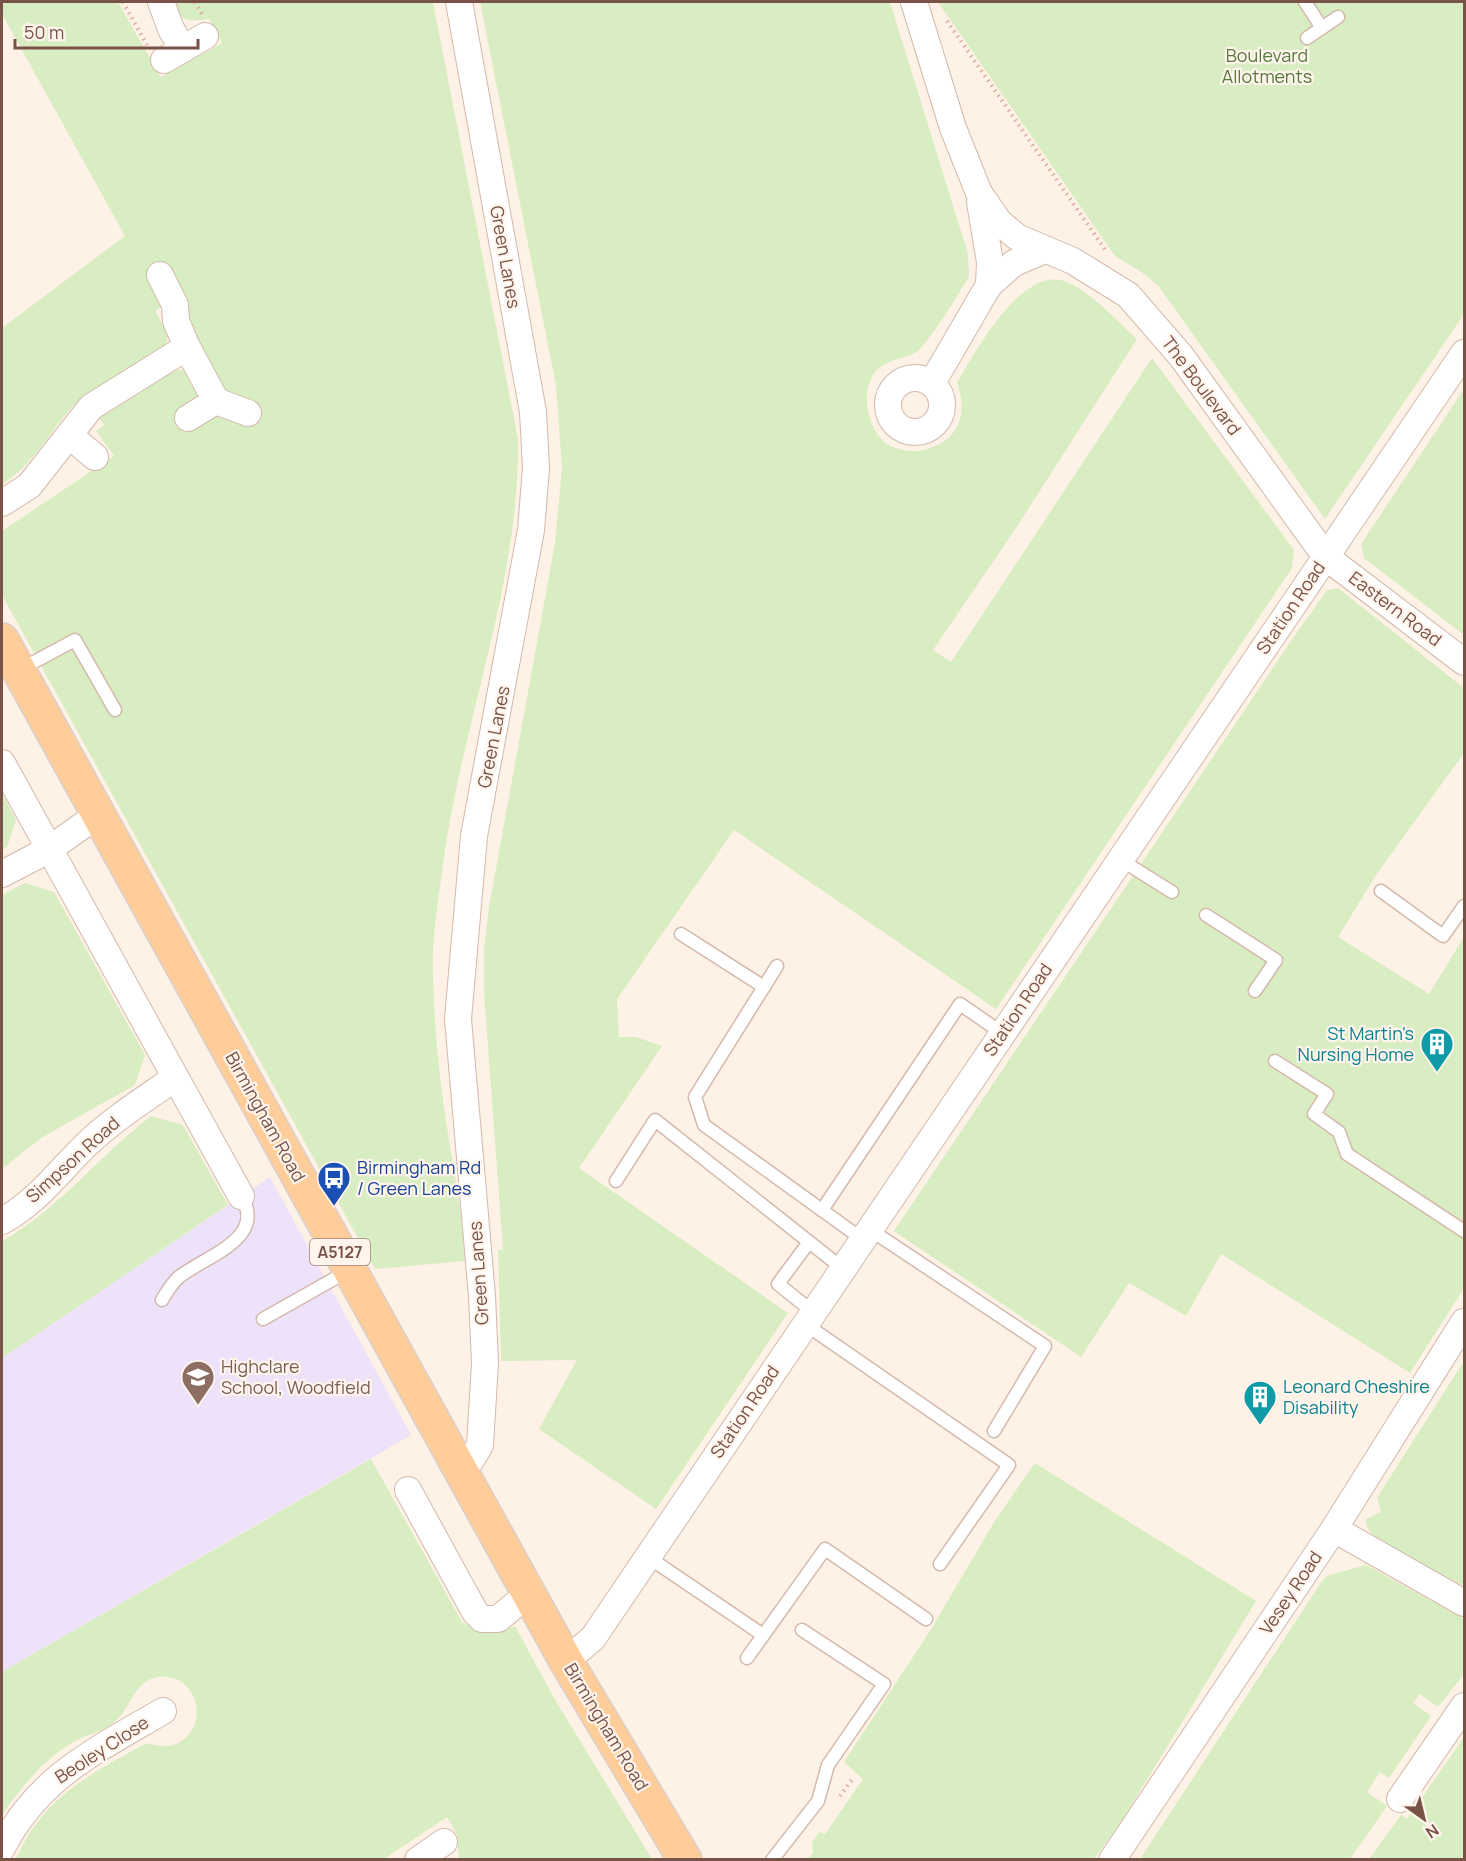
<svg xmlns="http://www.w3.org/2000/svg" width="1466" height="1861" font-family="Manrope,sans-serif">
<rect width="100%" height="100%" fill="#fef1e5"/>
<!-- education -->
<polygon fill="#eee1fa" points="270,1177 411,1435 2,1672 2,1358"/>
<!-- green -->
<g fill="#d9edc2">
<path d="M 2,2 L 118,2 L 161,77 L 222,43 L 209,19 C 193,22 176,22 172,2 L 433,2 L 518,439 C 520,587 460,726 442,872 C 438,903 432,936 433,967 C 433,1015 439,1074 446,1121 C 453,1168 463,1213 465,1261 L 375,1269 L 2,595 L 2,531 L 114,456 L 96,431 L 104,425 L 97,415 L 174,370 L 184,370 L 228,394 L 164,305 L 155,311 C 163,325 172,336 164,351 C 139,365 91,387 73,406 C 48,433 33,466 2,484 L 2,328 L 125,236 L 2,14 Z"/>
<path d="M 480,2 L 890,2 L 968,254 L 969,277 C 954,301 939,327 920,349 C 913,358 887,358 876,371 C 858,391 868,437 893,447 C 906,452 920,453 933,447 C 962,436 967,409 957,383 C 975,352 1024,261 1069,283 C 1094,295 1116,320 1137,339 L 1016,528 L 933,650 L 951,662 L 1152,358 L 1294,550 L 1292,568 L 996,1009 L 734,830 L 617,999 L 619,1037 L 636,1037 L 662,1046 L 579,1168 L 788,1313 L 656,1509 L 539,1429 L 577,1360 L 501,1361 L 498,1250 L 503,1250 L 484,992 L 484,949 L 489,907 L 555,543 L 562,469 L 556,385 Z"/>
<polygon points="938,2 1463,2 1464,314 1325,519 1159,287 1146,275 1115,256"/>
<polygon points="1464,389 1464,635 1364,558 1361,544"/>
<polygon points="1338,588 1464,688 1464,753 1376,875 1338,937 1429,994 1464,937 1464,1288 1410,1373 1221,1254 1186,1316 1129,1283 1081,1357 894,1231 1289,644 1327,590"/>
<polygon points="2,793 16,820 7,847 2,849"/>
<polygon points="25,883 54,892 145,1055 135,1085 41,1138 2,1169 2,895"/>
<path d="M 151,1116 L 183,1125 L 228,1205 L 2,1358 L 2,1241 C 58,1210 99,1156 151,1116 Z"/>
<polygon points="1464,1361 1464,1586 1379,1542 1368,1529 1365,1520 1381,1512 1377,1498"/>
<path d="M 371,1459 L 462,1622 C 481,1632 495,1634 515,1626 L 554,1698 L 652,1859 L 459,1859 L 457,1835 L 447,1817 L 384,1859 L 16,1859 C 43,1798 88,1775 145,1744 C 156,1744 165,1749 176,1744 C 208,1731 201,1680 167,1677 C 133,1674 134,1708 112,1724 C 101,1732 87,1735 75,1741 C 45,1758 21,1787 2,1815 L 2,1672 Z"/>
<polygon points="1035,1463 1256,1601 1123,1819 1094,1859 807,1859 813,1853 812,1843 819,1832 825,1834 863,1779 844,1762 930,1631 996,1519"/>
<polygon points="1366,1565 1464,1619 1464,1674 1438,1707 1420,1694 1413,1703 1431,1716 1389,1778 1380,1772 1367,1792 1387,1806 1350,1859 1140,1859 1322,1581 1327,1576"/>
<polygon points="1464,1737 1464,1859 1369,1859 1401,1815 1407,1819"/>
</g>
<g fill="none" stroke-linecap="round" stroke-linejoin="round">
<!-- service casing -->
<g stroke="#d3b9ac" stroke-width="15">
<g id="service">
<polyline points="1305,2 1322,28"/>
<polyline points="1307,38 1338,17"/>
<polyline points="19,670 75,640 115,710"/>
<polyline points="1121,860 1172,892"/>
<polyline points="1381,891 1443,936 1464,906"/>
<polyline points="1206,915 1276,960 1255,991"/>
<polyline points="681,934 764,987"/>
<polyline points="777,966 695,1097 704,1125 862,1239"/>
<polyline points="1275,1061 1327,1094 1314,1114 1339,1132 1347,1154 1464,1231"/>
<polyline points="616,1181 655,1120 842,1268"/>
<polyline points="822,1210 960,1004 1002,1033"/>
<polyline points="869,1229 1045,1346 994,1431"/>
<polyline points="809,1242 778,1284 813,1312"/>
<path d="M 162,1300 C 167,1292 171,1284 179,1277 C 205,1256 268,1239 241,1196"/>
<polyline points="263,1319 348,1271"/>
<polyline points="805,1324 1009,1465 940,1564"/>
<polyline points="648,1557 763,1635"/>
<polyline points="747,1658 825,1549 926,1619"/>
<polyline points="772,1860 818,1801 828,1765 884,1684 802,1630"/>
</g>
</g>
<!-- minor casing -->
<g stroke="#d3b9ac" stroke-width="28">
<g id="minor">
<polyline points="161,2 171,29 183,49"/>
<polyline points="914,2 953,128 979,193 999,222 1017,237 1073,261 1128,295 1181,356 1326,557 1464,662"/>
<polyline points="164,60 205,36"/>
<polyline points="980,202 990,262 989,285"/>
<polyline points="160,275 175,305 176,321 187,347 216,401 248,413"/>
<circle cx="915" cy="405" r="27"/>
<polyline points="932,383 989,285 1014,263 1045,250"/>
<polyline points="188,418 216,401"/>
<polyline points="69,435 95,457"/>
<polyline points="2,503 29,486 91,407 187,347"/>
<polyline points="2,763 241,1196"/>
<polyline points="2,874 48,850 96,816"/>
<path d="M 2,1221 C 36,1203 60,1170 87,1144 C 113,1119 145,1099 175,1078"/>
<polyline points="458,1469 471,1460 480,1445 485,1363 482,1296 458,1019 474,836 531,530 536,468 533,412 459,2"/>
<polyline points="408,1490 475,1612 482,1619 498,1619 528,1594"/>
<polyline points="1334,1529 1464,1603"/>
<polyline points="566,1661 593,1638 1464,353"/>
<polyline points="1400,1799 1464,1706"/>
<path d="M 2,1848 C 38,1777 97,1750 163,1711"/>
<polyline points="418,1860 444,1842"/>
<polyline points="1112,1860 1334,1529 1464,1322"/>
</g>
</g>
<!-- primary casing -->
<g stroke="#d9cfcc" stroke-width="36">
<polyline id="primary" points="2,640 566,1661 685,1860"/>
</g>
<!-- path -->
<g stroke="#daad9d" stroke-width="4" stroke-dasharray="1.5 4.5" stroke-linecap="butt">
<polyline points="123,2 147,45"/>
<polyline points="195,2 202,14"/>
<polyline points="947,21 1106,251"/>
<polyline points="840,1796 854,1777"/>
</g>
<!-- service -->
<use href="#service" stroke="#fff" stroke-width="12"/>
<!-- minor -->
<use href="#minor" stroke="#fff" stroke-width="26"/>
<!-- primary -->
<use href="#primary" stroke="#ffcd9a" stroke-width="33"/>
</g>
<!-- icons -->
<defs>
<g id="building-pin" transform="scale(1.725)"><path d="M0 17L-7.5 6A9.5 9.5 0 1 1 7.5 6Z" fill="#0f9aa8" stroke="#fff5ec"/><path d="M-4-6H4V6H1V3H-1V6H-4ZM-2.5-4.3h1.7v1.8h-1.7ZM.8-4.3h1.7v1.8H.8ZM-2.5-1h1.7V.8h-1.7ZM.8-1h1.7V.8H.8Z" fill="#fff"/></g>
<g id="bus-pin" transform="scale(1.725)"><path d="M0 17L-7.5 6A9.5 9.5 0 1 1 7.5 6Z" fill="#1a4fb4" stroke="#fff5ec"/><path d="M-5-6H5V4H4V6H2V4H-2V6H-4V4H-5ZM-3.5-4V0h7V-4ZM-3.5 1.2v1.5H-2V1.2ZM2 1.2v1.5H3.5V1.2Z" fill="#fff"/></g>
<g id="school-pin" transform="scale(1.725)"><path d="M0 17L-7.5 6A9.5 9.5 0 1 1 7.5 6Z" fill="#8d6e63" stroke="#fff5ec"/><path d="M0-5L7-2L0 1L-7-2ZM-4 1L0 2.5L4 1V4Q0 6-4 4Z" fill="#fff"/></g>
</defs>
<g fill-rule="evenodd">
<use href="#building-pin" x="1437" y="1044"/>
<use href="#bus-pin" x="334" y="1178"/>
<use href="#school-pin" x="198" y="1377"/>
<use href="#building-pin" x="1260" y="1397"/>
</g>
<g text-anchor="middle" stroke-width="4.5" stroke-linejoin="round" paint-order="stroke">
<!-- shield labels -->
<rect fill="#fff5ec" stroke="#a18479" stroke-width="1.5" x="310" y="1239" width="60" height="26" rx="4.5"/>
<g font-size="16" font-weight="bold" fill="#795348">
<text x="340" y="1258">A5127</text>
</g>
<!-- park labels -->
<g font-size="18" fill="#567a3c" stroke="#fff5ec">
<text x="1267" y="62">Boulevard<tspan x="1267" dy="21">Allotments</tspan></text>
</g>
<!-- street labels -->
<g font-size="18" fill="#795348" stroke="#fff5ec">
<text transform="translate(505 257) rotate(80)" y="6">Green Lanes</text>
<text transform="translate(1201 386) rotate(53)" y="6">The Boulevard</text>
<text transform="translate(1291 608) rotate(-56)" y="6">Station Road</text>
<text transform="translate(1395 609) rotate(37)" y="6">Eastern Road</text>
<text transform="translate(494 737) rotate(-79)" y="6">Green Lanes</text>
<text transform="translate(1018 1010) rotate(-56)" y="6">Station Road</text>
<text transform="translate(265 1117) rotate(61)" y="6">Birmingham Road</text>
<text transform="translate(73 1160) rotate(-42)" y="6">Simpson Road</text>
<text transform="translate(479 1273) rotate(-94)" y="6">Green Lanes</text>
<text transform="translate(745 1412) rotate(-56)" y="6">Station Road</text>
<text transform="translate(1291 1593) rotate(-56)" y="6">Vesey Road</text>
<text transform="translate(606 1727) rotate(59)" y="6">Birmingham Road</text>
<text transform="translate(102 1750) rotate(-33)" y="6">Beoley Close</text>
</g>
<!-- culture labels -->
<g font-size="18" fill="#0d838f" stroke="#fff5ec" text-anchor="end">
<text x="1414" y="1040">St Martin's<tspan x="1414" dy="21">Nursing Home</tspan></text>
<text x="1283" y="1393" text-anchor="start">Leonard Cheshire<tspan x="1283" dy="21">Disability</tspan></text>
</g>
<!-- transit labels -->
<g font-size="18" fill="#164399" stroke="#fff5ec" text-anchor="start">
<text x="357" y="1174">Birmingham Rd<tspan x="357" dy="21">/ Green Lanes</tspan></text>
</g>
<!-- education labels -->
<g font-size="18" fill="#785e54" stroke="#fff5ec" text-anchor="start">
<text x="221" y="1373">Highclare<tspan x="221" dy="21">School, Woodfield</tspan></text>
</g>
</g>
<!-- border -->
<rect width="1466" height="1861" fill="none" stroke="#795348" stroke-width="6"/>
<!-- north arrow -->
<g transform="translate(1424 1819) rotate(146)" stroke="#fff5ec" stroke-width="4.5" paint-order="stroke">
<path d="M0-4.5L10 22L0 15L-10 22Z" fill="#795348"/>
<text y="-9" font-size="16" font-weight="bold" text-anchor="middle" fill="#795348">N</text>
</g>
<!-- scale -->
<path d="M15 39v9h183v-9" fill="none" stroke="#795348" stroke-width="3"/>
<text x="24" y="39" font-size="18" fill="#795348" stroke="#fff5ec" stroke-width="4.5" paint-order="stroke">50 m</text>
</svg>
